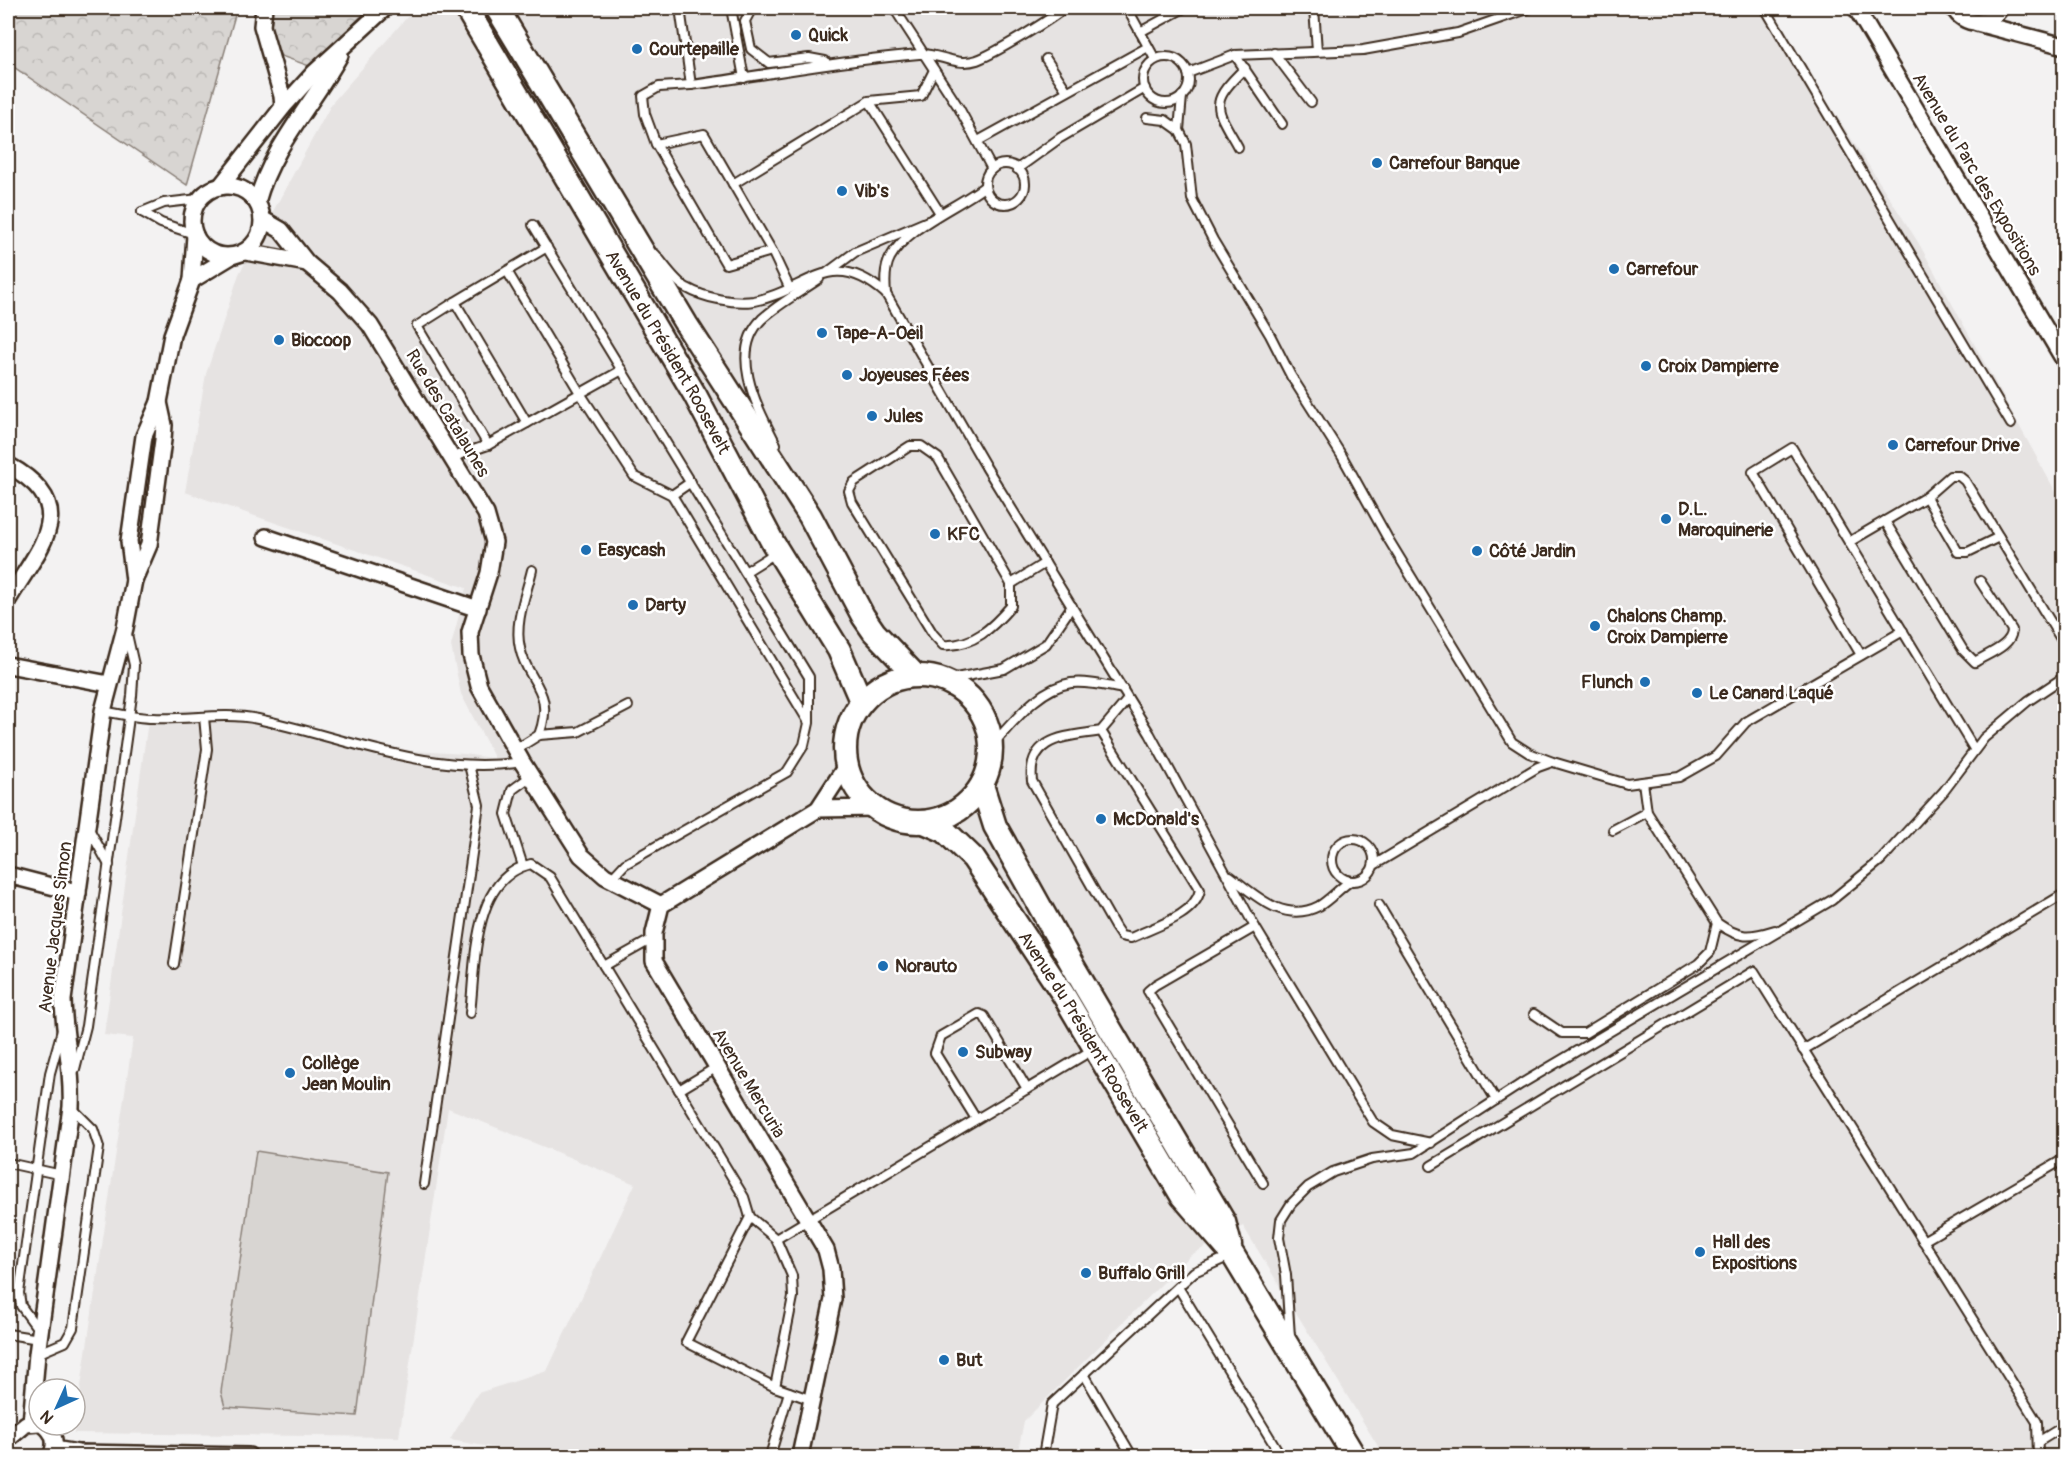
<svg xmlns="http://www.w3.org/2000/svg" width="2072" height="1464" font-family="Pangolin,sans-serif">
<defs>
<pattern id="forest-crowns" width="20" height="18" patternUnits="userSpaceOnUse" patternTransform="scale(1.5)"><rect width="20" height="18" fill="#d8d5d2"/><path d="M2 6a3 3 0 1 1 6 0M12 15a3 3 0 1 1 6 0" fill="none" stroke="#bab7b4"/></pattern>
</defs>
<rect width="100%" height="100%" fill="#f3f2f2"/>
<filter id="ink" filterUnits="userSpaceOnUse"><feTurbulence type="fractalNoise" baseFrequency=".0167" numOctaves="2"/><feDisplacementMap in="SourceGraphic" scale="12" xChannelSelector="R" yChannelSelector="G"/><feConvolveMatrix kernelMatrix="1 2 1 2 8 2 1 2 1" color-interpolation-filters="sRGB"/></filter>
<g filter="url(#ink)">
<!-- built -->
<polygon fill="#e6e3e2" points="415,8 1767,8 1918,242 2064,507 2064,1456 1384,1456 1243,1226 1191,1255 1024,1421 1017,1456 526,1456 508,1450 450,1440 478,1393 547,1371 635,1184 448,1108 399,1437 74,1433 133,1038 104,1035 149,714 187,710 236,713 277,718 355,743 396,750 465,754 495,759 461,694 451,646 466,588 185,492 206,374 239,274 332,103"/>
<!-- green -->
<polygon fill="#d8d5d2" stroke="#8a8078" stroke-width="1.5" points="256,1151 388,1172 357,1416 225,1407 221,1392"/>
<!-- forest -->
<g fill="url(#forest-crowns)" stroke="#8a8078" stroke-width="1.5">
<polygon points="8,8 237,8 187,185 8,63"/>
<polygon points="272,8 369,8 312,67 281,56 267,33"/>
</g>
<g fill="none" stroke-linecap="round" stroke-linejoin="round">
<!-- service casing -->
<g stroke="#3b2a1e" stroke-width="12">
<g id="service">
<path d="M 680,8 L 691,85 C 767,75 842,60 919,54 C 939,53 956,67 977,60 C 994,54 1052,19 1064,8"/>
<polyline points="731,8 744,78"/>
<polyline points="752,8 745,21 751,49 769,63 809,58 825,61"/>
<polyline points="894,8 959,108 992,169"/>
<polyline points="1127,8 1155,59"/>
<polyline points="1314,8 1317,51"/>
<polyline points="1765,8 2011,424"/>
<polyline points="1140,32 1184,8"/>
<polyline points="1274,53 1311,102"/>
<polyline points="1235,55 1282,124"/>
<circle cx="1166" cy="80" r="23"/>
<polyline points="1046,59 1067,91"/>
<polyline points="1188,73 1235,55 1363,50 1458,33 1530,8"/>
<polyline points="869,101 921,96 934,70"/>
<polyline points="1147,118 1165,120 1179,130 1186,144 1192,199 1213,240 1270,335 1291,376 1342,456 1387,537 1512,742 1529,753 1553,762 1627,784 1679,777 1716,756 1746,722 1903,631"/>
<polyline points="1179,130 1182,96"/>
<polyline points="978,141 1148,47"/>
<polyline points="656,144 645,114 643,96 659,87 691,85"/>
<path d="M 1238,147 C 1215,106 1208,104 1245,68"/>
<circle cx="1005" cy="184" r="20"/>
<polyline points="1017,169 1060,138 1145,88"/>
<polyline points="733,184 869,101 940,213"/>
<polyline points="142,212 164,203 199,199"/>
<polyline points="142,212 161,223 194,234"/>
<polyline points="533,225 809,677 809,723 804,745 787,772 625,864 611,879"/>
<polyline points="772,251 726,264 656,144 704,134 772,251 789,287"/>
<path d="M 655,254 C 664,264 675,282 687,288 C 704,298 735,304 754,301 C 808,291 830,245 886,294 L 986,467 L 1150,734 L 1255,927 L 1373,1122 L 1392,1135 L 1431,1143"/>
<polyline points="507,271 580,393 634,476 672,495 808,721"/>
<polyline points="828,272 855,252 928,221"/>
<path d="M 886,294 C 885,283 884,269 890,258 C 906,227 958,207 985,186"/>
<polyline points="455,302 417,326 488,445"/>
<polyline points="527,423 455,302 547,247"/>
<path d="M 776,444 C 759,410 727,354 762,319 C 778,304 800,292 819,279"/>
<path d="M 910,446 L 921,446 L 938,458 L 1011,584 L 1011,606 C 993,627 973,647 943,645 L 933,634 L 852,502 L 849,491 L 854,482 Z"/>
<polyline points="453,457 488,445 622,370"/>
<polyline points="672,495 691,482"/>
<polyline points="1926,497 1958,552 1968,552 1999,537"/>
<path d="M 1885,521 L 1963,650 L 1975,662 C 1987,654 2012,646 2012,630 L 1980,581"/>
<polyline points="1849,542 1926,497 1950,476 1959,476 1965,481 2064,644"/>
<path d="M 532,570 C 526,595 514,622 520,648 C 527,683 556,690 539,735"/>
<polyline points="745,572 777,552"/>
<polyline points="1011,584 1045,563"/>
<polyline points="1861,655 1753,472 1792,448 1974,749"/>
<polyline points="945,680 1004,669 1046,644 1072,606"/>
<path d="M 103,711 C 119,714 137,718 153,718 C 187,720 224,712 258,719 C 346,738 431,776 522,762"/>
<path d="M 1101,731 L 1200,890 C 1195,916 1153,927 1131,938 L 1121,936 L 1115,927 L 1032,781 C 1027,736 1067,737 1101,731 L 1128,699"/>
<path d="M 991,746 C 1013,723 1038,688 1071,683 C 1088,681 1106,686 1123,689"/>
<polyline points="515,750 539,735 578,732 628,706"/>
<path d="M 1643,782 L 1647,812 L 1717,923 C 1740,939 1749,938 1775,930"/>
<polyline points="89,829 109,865"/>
<polyline points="1613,830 1647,812"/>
<circle cx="1353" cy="860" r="21"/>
<polyline points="1374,865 1538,767 1552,762"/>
<polyline points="523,866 506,814 512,790 531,776"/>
<path d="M 1230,876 C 1256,896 1284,924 1319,906 C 1329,900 1339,889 1349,882"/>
<polyline points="1379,905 1496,1100"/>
<polyline points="1255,927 1155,985 1148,991 1263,1183"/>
<polyline points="174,964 207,749 204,717"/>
<polyline points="604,966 654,938"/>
<path d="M 470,1013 C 476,965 471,878 531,864 L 550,877 L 744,1197 L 750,1217"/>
<polyline points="1534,1014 1562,1033 1585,1033 1698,964 1710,952 1717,923"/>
<polyline points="1803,1050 2064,894"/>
<polyline points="75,1069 86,1026 132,696 134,665 127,634"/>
<polyline points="679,1090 717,1067"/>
<polyline points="976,1119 935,1053 941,1036 979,1014 984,1016 1027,1089"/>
<polyline points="8,1163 62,1175"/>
<polyline points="1431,1166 1754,971 2037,1422 2038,1456"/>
<polyline points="424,1184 479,805 469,765"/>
<polyline points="1923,1241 2064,1159"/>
<polyline points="1178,1287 1281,1456"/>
<polyline points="40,1332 21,1306 19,1293 50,1073 62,1030"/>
<polyline points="8,1334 39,1339"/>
<polyline points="1290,1337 1286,1275 1279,1238 1281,1220 1291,1204 1308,1187 1333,1172 1372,1159 1414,1153 1521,1084 1832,900 1881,860 1944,791 1984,738 2028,701 2064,677"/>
<polyline points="37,1354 65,1342 73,1328 99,1147 93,1129 71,1107"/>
<polyline points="1084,1374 1132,1456"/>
<polyline points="775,1387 686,1342 750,1217 776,1239"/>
<polyline points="812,1400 775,1387 793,1297 792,1276 776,1239 1094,1049"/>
<polyline points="2038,1442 2064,1426"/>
<polyline points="770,1456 789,1392"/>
<polyline points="1043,1456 1052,1404 1194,1272 1230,1256"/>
</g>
</g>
<!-- minor casing -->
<g stroke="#3b2a1e" stroke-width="20">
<g id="minor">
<polyline points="264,8 262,26 282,96 283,107"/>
<polyline points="1856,8 2064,360"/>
<path d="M 1954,8 C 1964,27 1989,27 2000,8"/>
<polyline points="1977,23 2064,46"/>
<circle cx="227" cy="221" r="35"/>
<polyline points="220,187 283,107 314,73 385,8"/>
<path d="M 257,202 C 272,146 313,104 340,55"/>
<polyline points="262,219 281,230 307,263 340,291 370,325 486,514 494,542 489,573 470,632 471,655 479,686 522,762 581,855 605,876 661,905"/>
<polyline points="246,252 307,263"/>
<polyline points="192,280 230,257"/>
<path d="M 8,465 C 83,506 40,546 8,600"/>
<polyline points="266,537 478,609"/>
<polyline points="134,580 129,541 144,436 159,402 172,335 192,280 195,235"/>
<polyline points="8,665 109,684"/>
<polyline points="818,809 875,808"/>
<polyline points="8,875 78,893"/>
<path d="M 31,1423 L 37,1354 L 71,1107 C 73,1068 64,1038 63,1000 L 103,711 L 125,628 L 134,580 L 149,545 L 163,440 L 164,425 L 159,402"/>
<path d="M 44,1425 C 55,1433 57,1444 51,1456"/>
<polyline points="8,1439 26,1424 39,1423"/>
<polyline points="54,1449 78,1453 249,1456"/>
<polyline points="800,1456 833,1299 831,1269 826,1250 654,961 654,933 661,905 818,809 846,766"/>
</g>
</g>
<!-- secondary casing -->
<g stroke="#3b2a1e" stroke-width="27">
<g id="secondary">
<path id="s1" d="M 466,8 L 695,395 L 773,543 L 839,650 L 861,701"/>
<polyline points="497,8 686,324 810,516 863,616 874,632 915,675"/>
<circle cx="918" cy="749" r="73"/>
<polyline points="982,785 995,826 1073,966 1224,1222 1230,1245"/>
<path id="s2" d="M 924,822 L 945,831 L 973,858 L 1063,994 L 1182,1196 L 1233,1255 L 1354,1456"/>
</g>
</g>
<!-- service -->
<use href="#service" stroke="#fff" stroke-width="8"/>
<!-- minor -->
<use href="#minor" stroke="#fff" stroke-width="15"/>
<!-- secondary -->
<use href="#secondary" stroke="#fff" stroke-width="22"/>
</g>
</g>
<!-- markers -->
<g fill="#1f6fb2" stroke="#fff" stroke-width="2">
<circle cx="796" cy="35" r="6"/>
<circle cx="637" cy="49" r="6"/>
<circle cx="1377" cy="163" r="6"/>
<circle cx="842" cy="191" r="6"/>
<circle cx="1614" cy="269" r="6"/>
<circle cx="822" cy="333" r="6"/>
<circle cx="279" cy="340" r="6"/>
<circle cx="1646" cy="366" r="6"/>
<circle cx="847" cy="375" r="6"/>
<circle cx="872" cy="416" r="6"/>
<circle cx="1893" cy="445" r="6"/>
<circle cx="1666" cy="519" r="6"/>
<circle cx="935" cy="534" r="6"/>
<circle cx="586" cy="550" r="6"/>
<circle cx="1477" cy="551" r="6"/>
<circle cx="633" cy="605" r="6"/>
<circle cx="1595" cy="626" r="6"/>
<circle cx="1645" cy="682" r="6"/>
<circle cx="1697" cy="693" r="6"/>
<circle cx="1101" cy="819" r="6"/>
<circle cx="883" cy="966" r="6"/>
<circle cx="963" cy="1052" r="6"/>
<circle cx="290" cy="1073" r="6"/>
<circle cx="1700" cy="1252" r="6"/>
<circle cx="1086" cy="1273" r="6"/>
<circle cx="944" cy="1360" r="6"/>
</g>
<g text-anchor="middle" stroke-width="5" stroke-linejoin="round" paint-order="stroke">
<!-- poi labels -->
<g font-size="18" font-weight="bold" fill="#3b2a1e" stroke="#fff" text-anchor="start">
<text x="808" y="41">Quick</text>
<text x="649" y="55">Courtepaille</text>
<text x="1389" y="169">Carrefour Banque</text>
<text x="854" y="197">Vib's</text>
<text x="1626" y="275">Carrefour</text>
<text x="834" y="339">Tape-A-Oeil</text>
<text x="291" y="346">Biocoop</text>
<text x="1658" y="372">Croix Dampierre</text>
<text x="859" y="381">Joyeuses Fées</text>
<text x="884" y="422">Jules</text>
<text x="1905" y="451">Carrefour Drive</text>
<text x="1678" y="515">D.L.<tspan x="1678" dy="21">Maroquinerie</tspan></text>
<text x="947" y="540">KFC</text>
<text x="598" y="556">Easycash</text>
<text x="1489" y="557">Côté Jardin</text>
<text x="645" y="611">Darty</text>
<text x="1607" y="622">Chalons Champ.<tspan x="1607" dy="21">Croix Dampierre</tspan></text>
<text x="1633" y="688" text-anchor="end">Flunch</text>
<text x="1709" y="699">Le Canard Laqué</text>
<text x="1113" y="825">McDonald's</text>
<text x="895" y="972">Norauto</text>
<text x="975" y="1058">Subway</text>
<text x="302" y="1069">Collège<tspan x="302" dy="21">Jean Moulin</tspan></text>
<text x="1712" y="1248">Hall des<tspan x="1712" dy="21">Expositions</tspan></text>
<text x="1098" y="1279">Buffalo Grill</text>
<text x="956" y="1366">But</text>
</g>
<!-- street labels -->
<g font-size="18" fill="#3b2a1e" stroke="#fff">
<text transform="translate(1977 174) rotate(59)" y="6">Avenue du Parc des Expositions</text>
<text dy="6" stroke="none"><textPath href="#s1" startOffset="399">Avenue du Président Roosevelt</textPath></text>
<text transform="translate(448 413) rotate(59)" y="6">Rue des Catalaunes</text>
<text transform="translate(55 927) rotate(-83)" y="6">Avenue Jacques Simon</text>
<text dy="6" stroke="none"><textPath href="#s2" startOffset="268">Avenue du Président Roosevelt</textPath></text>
<text transform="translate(749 1083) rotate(59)" y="6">Avenue Mercuria</text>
</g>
</g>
<!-- margin -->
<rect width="2072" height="1464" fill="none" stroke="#fff" stroke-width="30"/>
<rect x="15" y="15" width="2042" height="1434" fill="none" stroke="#3b2a1e" stroke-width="2" filter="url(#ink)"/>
<!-- north arrow -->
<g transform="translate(57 1407) rotate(225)"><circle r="28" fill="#ffffff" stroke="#b1aaa5" stroke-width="1.5"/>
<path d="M0-4.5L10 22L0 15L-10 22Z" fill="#1f6fb2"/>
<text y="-9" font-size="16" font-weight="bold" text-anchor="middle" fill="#3b2a1e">N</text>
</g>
</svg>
